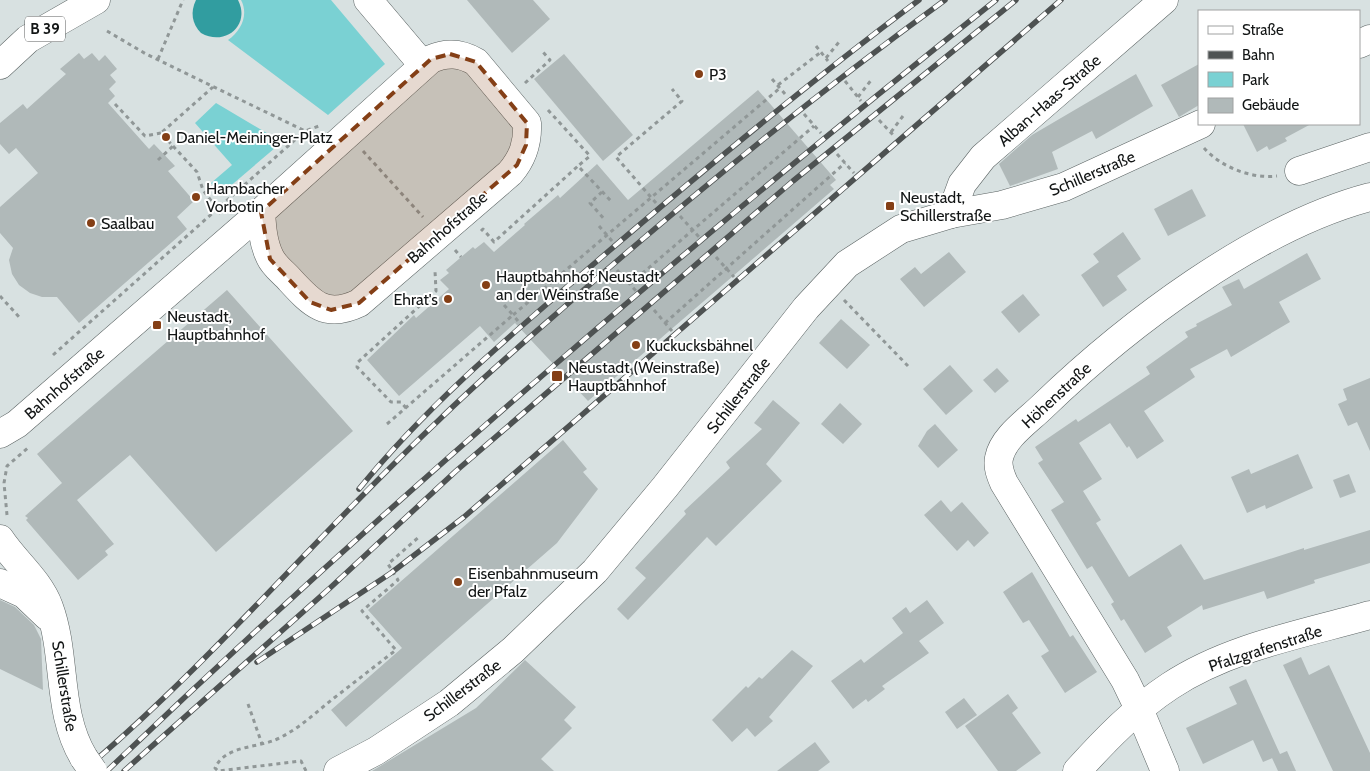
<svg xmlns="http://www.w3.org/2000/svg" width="1370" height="771" font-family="Cabin,sans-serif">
<rect width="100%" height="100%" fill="#d8e1e1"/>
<!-- green -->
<g fill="#7ad1d3">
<path d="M 241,0 L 331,0 L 385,64 L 328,115 L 228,40 C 241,31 249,15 241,0 Z"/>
<polygon points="216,103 282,142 221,194 211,183 232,165 195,123"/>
</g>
<!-- water -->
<path fill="#319da0" d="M 196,0 L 238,0 C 251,25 225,47 201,33 C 192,24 190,12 196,0 Z"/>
<!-- building -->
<g fill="#b0b9b9">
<polygon points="467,0 533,0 550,19 512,53"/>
<polygon points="79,53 84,59 92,53 99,61 105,55 117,69 110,75 116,82 109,89 115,96 108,103 149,149 154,144 175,166 168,171 194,201 177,217 187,229 79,323 57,297 42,297 30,293 19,285 12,274 9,260 13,248 0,233 0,207 38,173 16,148 9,154 0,144 0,123 23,104 27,109 66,74 60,69"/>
<polygon points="564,54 633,135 603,161 534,79"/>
<polygon points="1199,64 1199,105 1179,117 1161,85"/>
<polygon points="1136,74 1153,106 1096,139 1092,131 1052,152 1058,169 1010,186 999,164 1032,135"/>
<polygon points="758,90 836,180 830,185 834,189 588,401 515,323 494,342 480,326 399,396 367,360 414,315 416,318 449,289 440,280 449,273 446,270 473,247 475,249 484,242 494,252 525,225 524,224 558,195 560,198 597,164 628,200"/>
<polygon points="1243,124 1311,124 1285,138 1287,141 1269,150 1267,146 1257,152"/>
<polygon points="1192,189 1206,216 1168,236 1154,209"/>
<polygon points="1123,232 1141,259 1117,276 1127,290 1103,307 1081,275 1099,262 1093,254"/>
<polygon points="949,252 966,272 924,307 900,279 915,267 921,274"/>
<polygon points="1307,253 1321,279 1279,302 1290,322 1231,357 1227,349 1190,369 1195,377 1144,411 1164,441 1137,459 1129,446 1127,448 1110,423 1079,443 1102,479 1083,491 1101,520 1096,523 1129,577 1181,544 1204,580 1304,548 1304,550 1370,530 1370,563 1314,580 1315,583 1267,599 1264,591 1203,610 1202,605 1167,627 1172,636 1145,653 1124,619 1121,621 1111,604 1114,602 1092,566 1087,569 1051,510 1064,502 1038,463 1043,460 1035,447 1076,419 1078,422 1150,374 1146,367 1188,337 1185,332 1197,326 1196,324 1232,305 1222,287 1239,279 1244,289"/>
<polygon points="227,290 353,431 216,552 130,455 77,500 114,544 105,551 108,555 78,580 26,520 28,518 25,516 62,483 37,454"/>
<polygon points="1023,294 1040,315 1019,333 1001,312"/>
<polygon points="841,319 870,345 847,369 819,343"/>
<polygon points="950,365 973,391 946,415 923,389"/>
<polygon points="997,368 1009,381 995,393 983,380"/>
<polygon points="1370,378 1370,451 1357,422 1348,426 1338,404 1347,400 1343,389"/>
<polygon points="773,400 800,423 766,464 782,481 716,546 707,537 628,620 617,609 646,578 635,568 686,514 684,511 730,468 726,462 762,429 754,423"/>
<polygon points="840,403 862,424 843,444 821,424"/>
<polygon points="935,424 958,450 938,468 918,446 927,431"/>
<polygon points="563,440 587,469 583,472 598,489 557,543 346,727 331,710 402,648 368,610"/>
<polygon points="1298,454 1313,488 1266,509 1265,505 1247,513 1231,477 1249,469 1251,474"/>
<polygon points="1349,474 1356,492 1340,498 1333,480"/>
<polygon points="941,500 951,512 962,502 989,533 974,547 968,540 957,551 924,515"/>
<polygon points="1032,572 1070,637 1073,635 1097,672 1065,693 1041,656 1049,651 1029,620 1023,623 1003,592"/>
<polygon points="0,600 15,607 34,625 41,639 43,690 0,669"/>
<polygon points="927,600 944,623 919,641 929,653 882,686 885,689 868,702 866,699 853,709 831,681 861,659 864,663 903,633 892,618 906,607 910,613"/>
<polygon points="792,650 813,666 769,717 773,721 755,737 747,728 732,742 712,720 746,686 748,688 759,677 762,679"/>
<polygon points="1301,657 1309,675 1329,665 1370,753 1370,771 1333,771 1283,665"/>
<polygon points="525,660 576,707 564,720 572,728 541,759 554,771 372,771 476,708"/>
<polygon points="1246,679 1280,754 1287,751 1296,771 1278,771 1272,758 1275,757 1263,762 1253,740 1203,764 1186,728 1237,704 1229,687"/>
<polygon points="1008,694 1018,708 1012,713 1041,753 1016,771 998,771 965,726"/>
<polygon points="964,698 977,715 957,729 945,712"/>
<polygon points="815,742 830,762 818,771 777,771"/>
</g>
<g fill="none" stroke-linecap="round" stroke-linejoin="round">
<!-- minor casing -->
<g stroke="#5b6363" stroke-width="29">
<g id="minor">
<polyline points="368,0 423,65"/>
<polyline points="1359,44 1370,39"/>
<polyline points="1299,171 1370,147"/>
<polyline points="951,214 962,184 983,157 1164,0"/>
<path d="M 0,434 L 17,424 L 261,212 L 431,59 C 447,52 461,53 476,62 L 527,123 C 528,143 523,158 510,173 L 359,303 C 326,319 312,304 290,280 C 284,273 274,266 270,257 C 263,243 262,227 261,212"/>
<path d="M 0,539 C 15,562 39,580 49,607 C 67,656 56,712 84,758"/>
<polyline points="0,583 24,594 47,616"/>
<polyline points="338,771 376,751 449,703 513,650 595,571 665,487 806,308 847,264 901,229 951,214 1002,205 1064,187 1201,124"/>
<path d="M 1077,771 C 1105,740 1135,709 1170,686 C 1229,647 1303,634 1370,615"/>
<path d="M 1165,771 L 1139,709 L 1125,680 L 1004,483 C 1001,476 997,467 999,458 C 1003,437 1029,420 1043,406 C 1127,325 1256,227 1370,197"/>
</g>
</g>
<!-- major casing -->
<g stroke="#5b6363" stroke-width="29">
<polyline id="major" points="0,65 28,39 96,0"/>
</g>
<!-- path -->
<g stroke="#909797" stroke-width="3" stroke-dasharray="4 4" stroke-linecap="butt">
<polyline points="107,31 146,54 305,131 319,126"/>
<polyline points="816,46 828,61"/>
<polyline points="826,58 839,42"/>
<polyline points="158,59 183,0"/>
<polyline points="772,79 785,94"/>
<polyline points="845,81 861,101"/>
<polyline points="525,83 550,60 543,52"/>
<polyline points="778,85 821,52"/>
<polyline points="858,97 872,79"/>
<polyline points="115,104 145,136 161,133"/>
<polyline points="548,110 590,156 578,166"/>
<polyline points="804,114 821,133"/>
<polyline points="879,120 895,137"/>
<polyline points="891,132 903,116"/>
<polyline points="173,146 197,172 203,190 221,214"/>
<path d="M 1204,148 C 1221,167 1251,179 1277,176"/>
<polyline points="363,151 423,217"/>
<polyline points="837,154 854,173"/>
<polyline points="158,160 173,146 161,133 213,87"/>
<polyline points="602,192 590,203 605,220"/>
<polyline points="656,203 616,157 682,101 672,89"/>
<polyline points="680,216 699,237"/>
<polyline points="599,226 612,241"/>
<polyline points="481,231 483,229 494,242 578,166 611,201"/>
<polyline points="455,250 461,257"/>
<polyline points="716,257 734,277"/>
<polyline points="617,270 636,291"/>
<polyline points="630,284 814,126"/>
<polyline points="0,296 20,318"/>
<polyline points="844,300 908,366"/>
<polyline points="654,310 672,331"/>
<polyline points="518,321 513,315 780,88"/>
<polyline points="665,323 845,163"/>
<polyline points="53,355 305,131"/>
<polyline points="406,408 401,402 391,402 357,367 358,362 436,291 435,271"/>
<polyline points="387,424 513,315 504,305"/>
<polyline points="7,515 4,483 7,466 29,447"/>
<polyline points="248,704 262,744"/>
<path d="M 306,771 L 301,761 L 218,771 L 215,768 C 225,746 255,748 275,740 C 298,730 315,713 334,698 C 355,682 375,666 396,650 L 362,611 L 398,580 L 388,564 L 420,536"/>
</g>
<!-- minor -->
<use href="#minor" stroke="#fff" stroke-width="28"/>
<!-- major -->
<use href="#major" stroke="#fff" stroke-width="28"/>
<!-- rail casing -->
<g stroke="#4e5252" stroke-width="5.5">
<g id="rail">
<path d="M 359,489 C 429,403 512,334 596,262 C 702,171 808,83 919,0"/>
<polyline points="257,662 391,573 464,517 1061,0"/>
<path d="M 83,771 C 211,663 318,534 439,420 C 489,371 543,326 595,280 C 708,182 824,88 945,0"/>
<path d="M 107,771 C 390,500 690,243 996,0"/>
<polyline points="124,771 330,588 456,471 793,181 1016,0"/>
</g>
</g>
<!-- rail -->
<use href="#rail" stroke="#fff" stroke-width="4" stroke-dasharray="11" stroke-linecap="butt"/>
<!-- minor-bridge casing -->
<g stroke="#5b6363" stroke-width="29" stroke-linecap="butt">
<polyline id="minor-bridge" points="84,758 93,771"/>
</g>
<!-- minor-bridge -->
<use href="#minor-bridge" stroke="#fff" stroke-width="28"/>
</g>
<!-- marked area -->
<path fill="#843f16" fill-opacity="0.2" stroke="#843f16" stroke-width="4" stroke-dasharray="10 6" stroke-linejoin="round" d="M 450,54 L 476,62 L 527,123 L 526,145 L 517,165 L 359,303 L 331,310 L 310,302 L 270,259 L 261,212 L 431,59 Z"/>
<!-- markers -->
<g fill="#843f16" stroke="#fff" stroke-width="2">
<circle cx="699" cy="74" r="5"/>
<circle cx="166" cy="137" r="5"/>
<circle cx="196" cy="197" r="5"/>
<rect x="885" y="201" width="10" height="10" rx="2.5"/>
<circle cx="91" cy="223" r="5"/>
<circle cx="486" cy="285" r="5"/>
<circle cx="448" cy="299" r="5"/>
<rect x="152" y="320" width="10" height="10" rx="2.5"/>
<circle cx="636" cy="345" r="5"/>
<rect x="551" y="370" width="12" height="12" rx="2.5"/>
<circle cx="458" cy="582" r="5"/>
</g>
<g text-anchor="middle" stroke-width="4" stroke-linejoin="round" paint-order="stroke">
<!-- shield labels -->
<rect fill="#fff" stroke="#595b5b" stroke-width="1" x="25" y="16.5" width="40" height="25" rx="4"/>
<g font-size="15" font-weight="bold" fill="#121515">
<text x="45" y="34">B 39</text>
</g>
<!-- poi labels -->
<g font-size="16" fill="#121515" stroke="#fff" text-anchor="start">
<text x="709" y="80">P3</text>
<text x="176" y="143">Daniel-Meininger-Platz</text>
<text x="206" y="194">Hambacher<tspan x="206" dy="18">Vorbotin</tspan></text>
<text x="900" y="203">Neustadt,<tspan x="900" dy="18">Schillerstraße</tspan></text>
<text x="101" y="229">Saalbau</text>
<text x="496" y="282">Hauptbahnhof Neustadt<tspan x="496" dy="18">an der Weinstraße</tspan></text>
<text x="438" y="305" text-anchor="end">Ehrat's</text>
<text x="167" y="322">Neustadt,<tspan x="167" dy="18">Hauptbahnhof</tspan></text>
<text x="646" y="351">Kuckucksbähnel</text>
<text x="568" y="373">Neustadt (Weinstraße)<tspan x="568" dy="18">Hauptbahnhof</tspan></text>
<text x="468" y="579">Eisenbahnmuseum<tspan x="468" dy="18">der Pfalz</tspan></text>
</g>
<!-- street labels -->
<g font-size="16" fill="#121515" stroke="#fff">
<text transform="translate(1049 100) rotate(-41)" y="6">Alban-Haas-Straße</text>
<text transform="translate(1092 173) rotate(-23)" y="6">Schillerstraße</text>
<text transform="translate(447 227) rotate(-41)" y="6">Bahnhofstraße</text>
<text transform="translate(64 383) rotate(-41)" y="6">Bahnhofstraße</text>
<text transform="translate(738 395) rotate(-52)" y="6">Schillerstraße</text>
<text transform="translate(1056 395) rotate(-43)" y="6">Höhenstraße</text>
<text transform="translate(1265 648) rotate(-18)" y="6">Pfalzgrafenstraße</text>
<text transform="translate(65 686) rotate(81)" y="6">Schillerstraße</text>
<text transform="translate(462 690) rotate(-37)" y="6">Schillerstraße</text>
</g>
</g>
<!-- legend -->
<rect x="1198" y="10" width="162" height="115" fill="#ffffff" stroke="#a0a1a1"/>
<rect x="1208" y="26" width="25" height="8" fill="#ffffff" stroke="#a0a1a1"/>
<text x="1242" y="35" font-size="15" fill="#121515">Straße</text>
<rect x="1208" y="51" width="25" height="8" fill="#4e5252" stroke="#a0a1a1"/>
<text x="1242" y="60" font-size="15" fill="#121515">Bahn</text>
<rect x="1208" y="72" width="25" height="15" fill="#7ad1d3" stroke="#a0a1a1"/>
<text x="1242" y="85" font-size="15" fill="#121515">Park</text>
<rect x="1208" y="98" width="25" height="15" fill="#b0b9b9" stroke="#a0a1a1"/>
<text x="1242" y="110" font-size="15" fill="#121515">Gebäude</text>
</svg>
